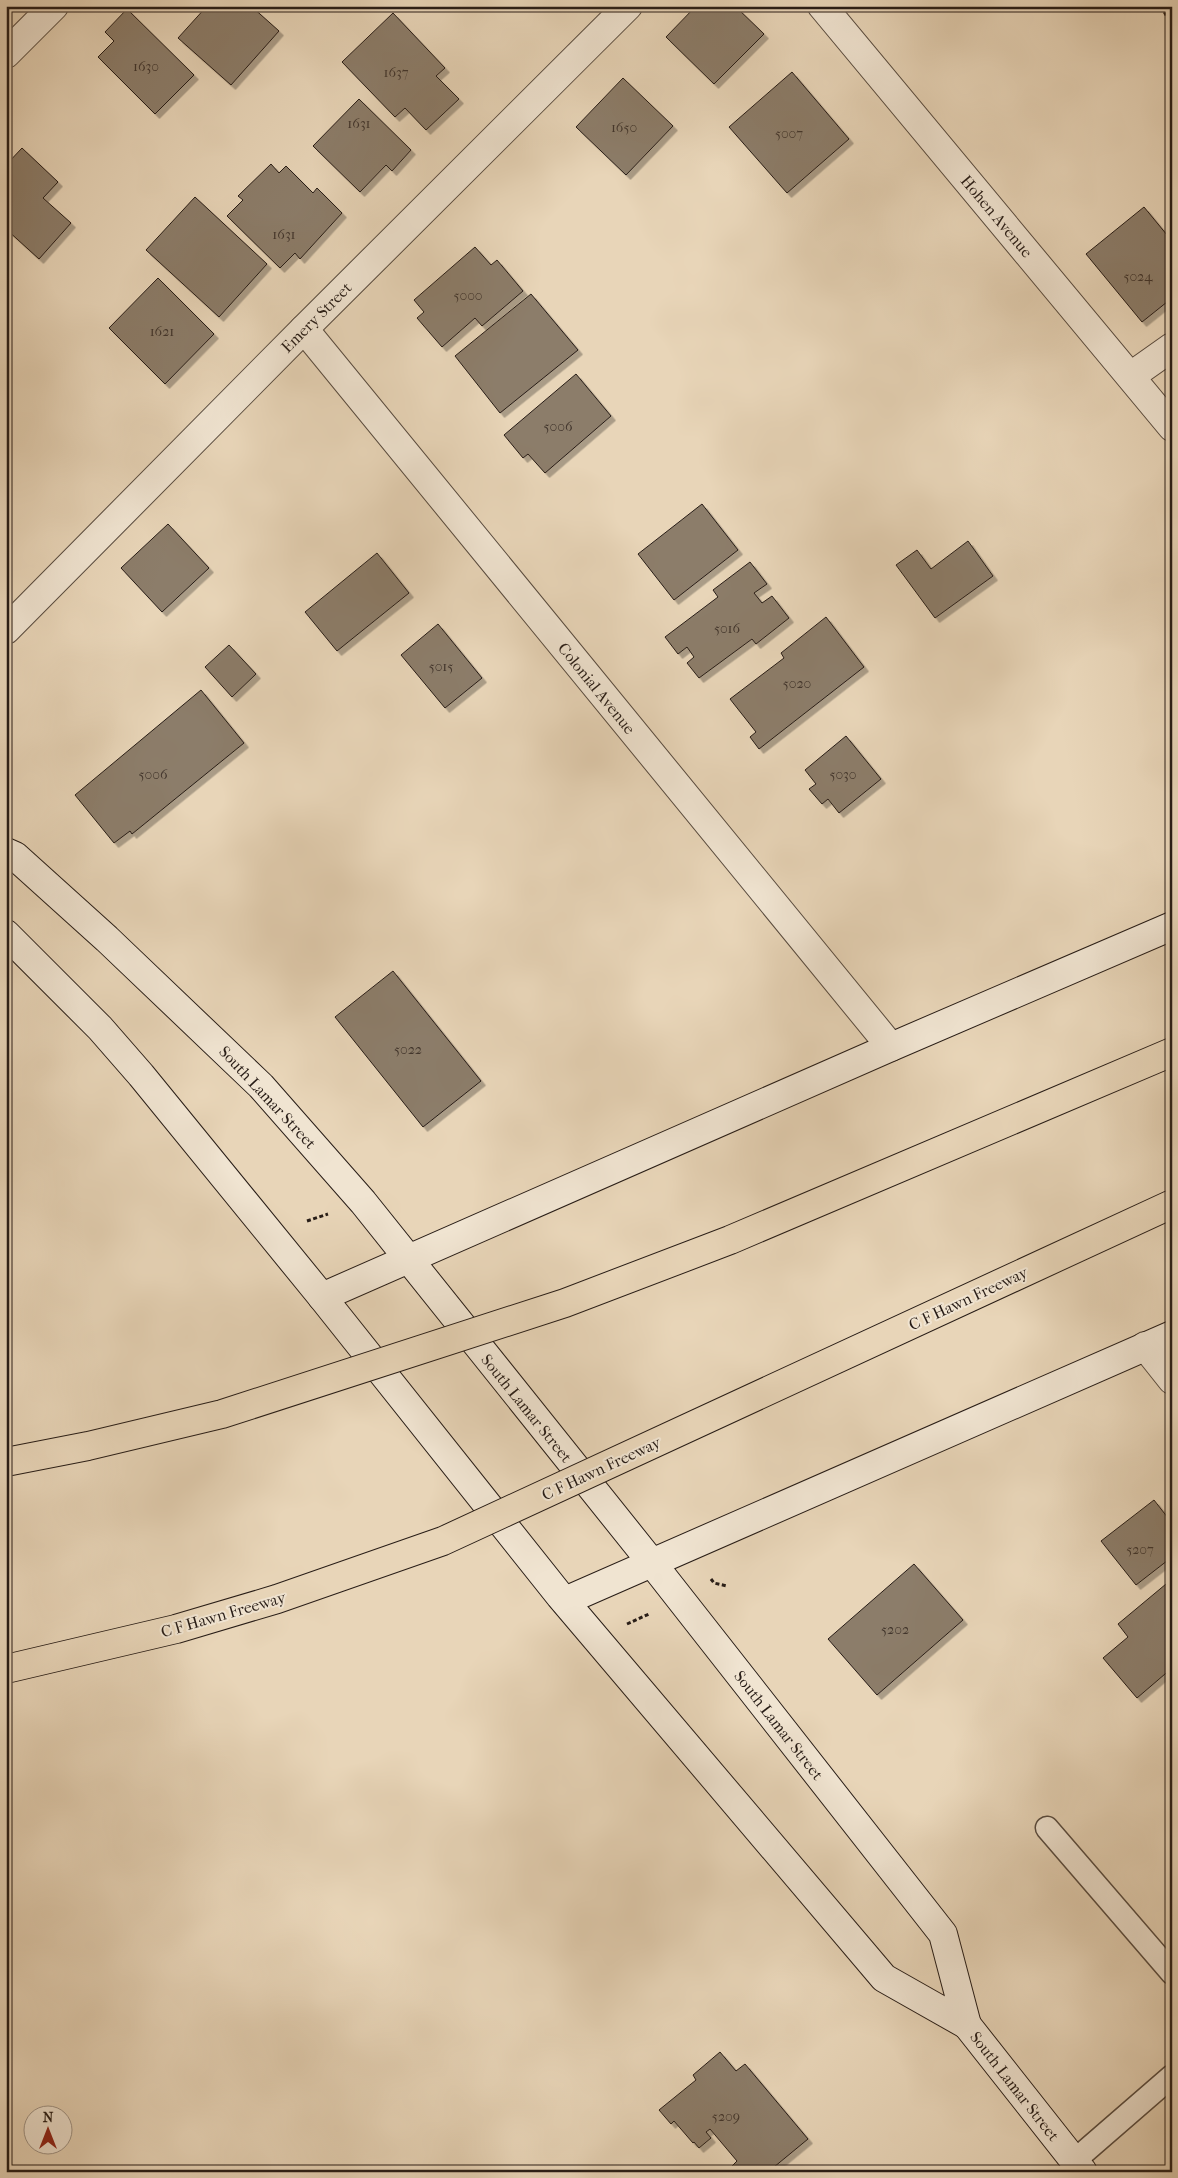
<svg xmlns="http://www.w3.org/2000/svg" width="1178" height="2178" font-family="'IM FELL French Canon',serif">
<defs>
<filter id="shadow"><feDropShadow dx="4.5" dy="4.5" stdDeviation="0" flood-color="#0004"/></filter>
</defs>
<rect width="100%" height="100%" fill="#e8d5b8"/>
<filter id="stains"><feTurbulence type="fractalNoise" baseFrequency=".004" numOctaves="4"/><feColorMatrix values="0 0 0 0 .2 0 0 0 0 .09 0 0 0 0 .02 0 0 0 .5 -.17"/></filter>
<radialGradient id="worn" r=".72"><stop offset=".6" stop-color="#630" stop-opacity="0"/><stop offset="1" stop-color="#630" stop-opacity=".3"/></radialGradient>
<!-- building -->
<g fill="#8c7d6b" stroke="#281d17" filter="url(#shadow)">
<polygon points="207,6 251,6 279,31 231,85 178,38"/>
<polygon points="696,6 735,6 764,34 714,84 666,37"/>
<polygon points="127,9 194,75 155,114 98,57 114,41 105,32"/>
<polygon points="393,13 445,68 436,76 459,99 426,130 405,108 395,117 342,62"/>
<polygon points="792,72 849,139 787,193 729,127"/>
<polygon points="623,78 673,126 626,175 576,127"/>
<polygon points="359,99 411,150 392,171 386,165 360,192 313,146"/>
<polygon points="22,148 58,182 43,198 71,223 39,259 6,229 6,165"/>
<polygon points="271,164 279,173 286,166 313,193 317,188 342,213 300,259 295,253 280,268 227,216 243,200 238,196"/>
<polygon points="195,197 267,264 219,317 146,250"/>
<polygon points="1144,207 1172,241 1172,298 1142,322 1086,254"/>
<polygon points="475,247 491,265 497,260 523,291 482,326 475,318 442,347 417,318 424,312 414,300"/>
<polygon points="158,278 214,334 165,384 109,328"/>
<polygon points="531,294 578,350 500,413 455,356"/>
<polygon points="576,374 611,416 545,473 528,454 523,458 504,435"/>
<polygon points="702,504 738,550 674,600 638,554"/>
<polygon points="168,524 209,568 162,612 121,568"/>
<polygon points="968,541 993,576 935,618 896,565 917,550 931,569"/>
<polygon points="377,553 409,593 337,651 305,612"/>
<polygon points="750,562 767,584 754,593 762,603 772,596 789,618 756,644 752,639 699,678 687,663 694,657 687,647 678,654 665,637 718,597 713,590"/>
<polygon points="826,617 864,667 759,749 750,737 756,732 730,699 784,658 781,653"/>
<polygon points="438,624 482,678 445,708 401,655"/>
<polygon points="229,645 256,674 232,697 205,667"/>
<polygon points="201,690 244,743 132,834 130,831 114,843 75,795"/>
<polygon points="846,736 881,779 839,813 828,799 822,804 809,789 816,784 805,770"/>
<polygon points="393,971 481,1081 423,1127 335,1017"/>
<polygon points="1154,1500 1168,1518 1172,1515 1172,1557 1136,1585 1101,1541"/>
<polygon points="914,1564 963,1620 877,1695 828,1639"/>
<polygon points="1172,1579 1172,1668 1137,1698 1103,1658 1128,1637 1118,1624"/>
<polygon points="720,2052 736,2071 745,2064 808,2139 768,2172 736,2172 732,2166 737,2161 710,2129 706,2132 711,2138 699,2148 694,2142 693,2143 674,2121 671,2124 659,2110 696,2080 693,2075"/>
</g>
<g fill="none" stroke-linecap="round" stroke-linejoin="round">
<!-- service casing -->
<g stroke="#584b3f" stroke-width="25">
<g id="service">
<polyline points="1047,1828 1172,1973"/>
<polyline points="1074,2161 1172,2076"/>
</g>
</g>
<!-- minor casing -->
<g stroke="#584b3f" stroke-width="30">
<g id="minor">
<polyline points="822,6 1172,427"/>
<polyline points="6,54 54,6"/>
<polyline points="304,329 891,1047"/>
<polyline points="1131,376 1172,347"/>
<polyline points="6,630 304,329 628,6"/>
<polyline points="1145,1346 1172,1380"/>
</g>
</g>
<!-- secondary casing -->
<g stroke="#281d17" stroke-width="30">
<g id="secondary">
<polyline points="6,852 15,856 107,939 261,1086 363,1202 652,1563 943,1934 967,2025 884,1978 560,1596 322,1297 141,1075 100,1028 6,934"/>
<polyline points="322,1297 891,1047 1172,926"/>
<polyline points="565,1601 1172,1335"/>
<polyline points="967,2025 1083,2172"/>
</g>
</g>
<!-- path -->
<g stroke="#281d17" stroke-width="3" stroke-dasharray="4 2.5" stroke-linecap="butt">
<polyline points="1161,6 1172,26"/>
<polyline points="307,1221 328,1214"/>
<polyline points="711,1579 714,1583 727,1586"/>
<polyline points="627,1624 649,1614"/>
</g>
<!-- service -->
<use href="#service" stroke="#f0e4d1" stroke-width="22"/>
<!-- minor -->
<use href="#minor" stroke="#f0e4d1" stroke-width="28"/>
<!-- secondary -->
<use href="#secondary" stroke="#f0e4d1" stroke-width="28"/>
<!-- motorway-bridge casing -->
<g stroke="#281d17" stroke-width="30" stroke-linecap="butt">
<g id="motorway-bridge">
<polyline points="6,1462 88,1446 222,1414 565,1303 730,1240 1172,1052"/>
<polyline points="6,1669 176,1629 277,1599 443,1541 1172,1204"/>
</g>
</g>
<!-- motorway-bridge -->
<use href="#motorway-bridge" stroke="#e8d5b8" stroke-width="28"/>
</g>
<g text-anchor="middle" stroke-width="4" stroke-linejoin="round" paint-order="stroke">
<!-- number labels -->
<g font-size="14" fill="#41352c">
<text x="146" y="71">1630</text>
<text x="396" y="77">1637</text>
<text x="359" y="128">1631</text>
<text x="624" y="132">1650</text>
<text x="789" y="138">5007</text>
<text x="284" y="239">1631</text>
<text x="1138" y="281">5024</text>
<text x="468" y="300">5000</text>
<text x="162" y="336">1621</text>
<text x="558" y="431">5006</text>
<text x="727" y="633">5016</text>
<text x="441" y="671">5015</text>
<text x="797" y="688">5020</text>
<text x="153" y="779">5006</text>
<text x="843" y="779">5030</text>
<text x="408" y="1054">5022</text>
<text x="1140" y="1554">5207</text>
<text x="895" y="1634">5202</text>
<text x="726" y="2121">5209</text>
</g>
<!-- street labels -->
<g font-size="16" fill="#281d17" stroke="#f0e4d1">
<text transform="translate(997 216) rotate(50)" y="6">Hohen Avenue</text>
<text transform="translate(316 317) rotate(-45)" y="6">Emery Street</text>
<text transform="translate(597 688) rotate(51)" y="6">Colonial Avenue</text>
<text transform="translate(268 1097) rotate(47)" y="6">South Lamar Street</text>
<text transform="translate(968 1298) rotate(-25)" y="6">C F Hawn Freeway</text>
<text transform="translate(527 1408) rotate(51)" y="6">South Lamar Street</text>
<text transform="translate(601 1468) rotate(-25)" y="6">C F Hawn Freeway</text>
<text transform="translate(223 1614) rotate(-16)" y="6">C F Hawn Freeway</text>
<text transform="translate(779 1725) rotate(52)" y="6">South Lamar Street</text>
<text transform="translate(1015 2086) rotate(52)" y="6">South Lamar Street</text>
</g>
</g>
<!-- margin -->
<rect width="1178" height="2178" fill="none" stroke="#e8d5b8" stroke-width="25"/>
<rect x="8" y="8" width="1163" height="2163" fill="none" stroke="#281d17" stroke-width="2.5"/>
<rect x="12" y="12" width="1153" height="2153" fill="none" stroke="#281d17"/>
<!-- north arrow -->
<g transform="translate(48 2130)"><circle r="24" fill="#f0e4d1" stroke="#a09487"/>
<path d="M0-4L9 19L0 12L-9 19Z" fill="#8f2418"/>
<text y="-8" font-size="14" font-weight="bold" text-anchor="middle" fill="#281d17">N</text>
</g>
<rect width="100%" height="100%" filter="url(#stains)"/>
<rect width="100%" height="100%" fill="url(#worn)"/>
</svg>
